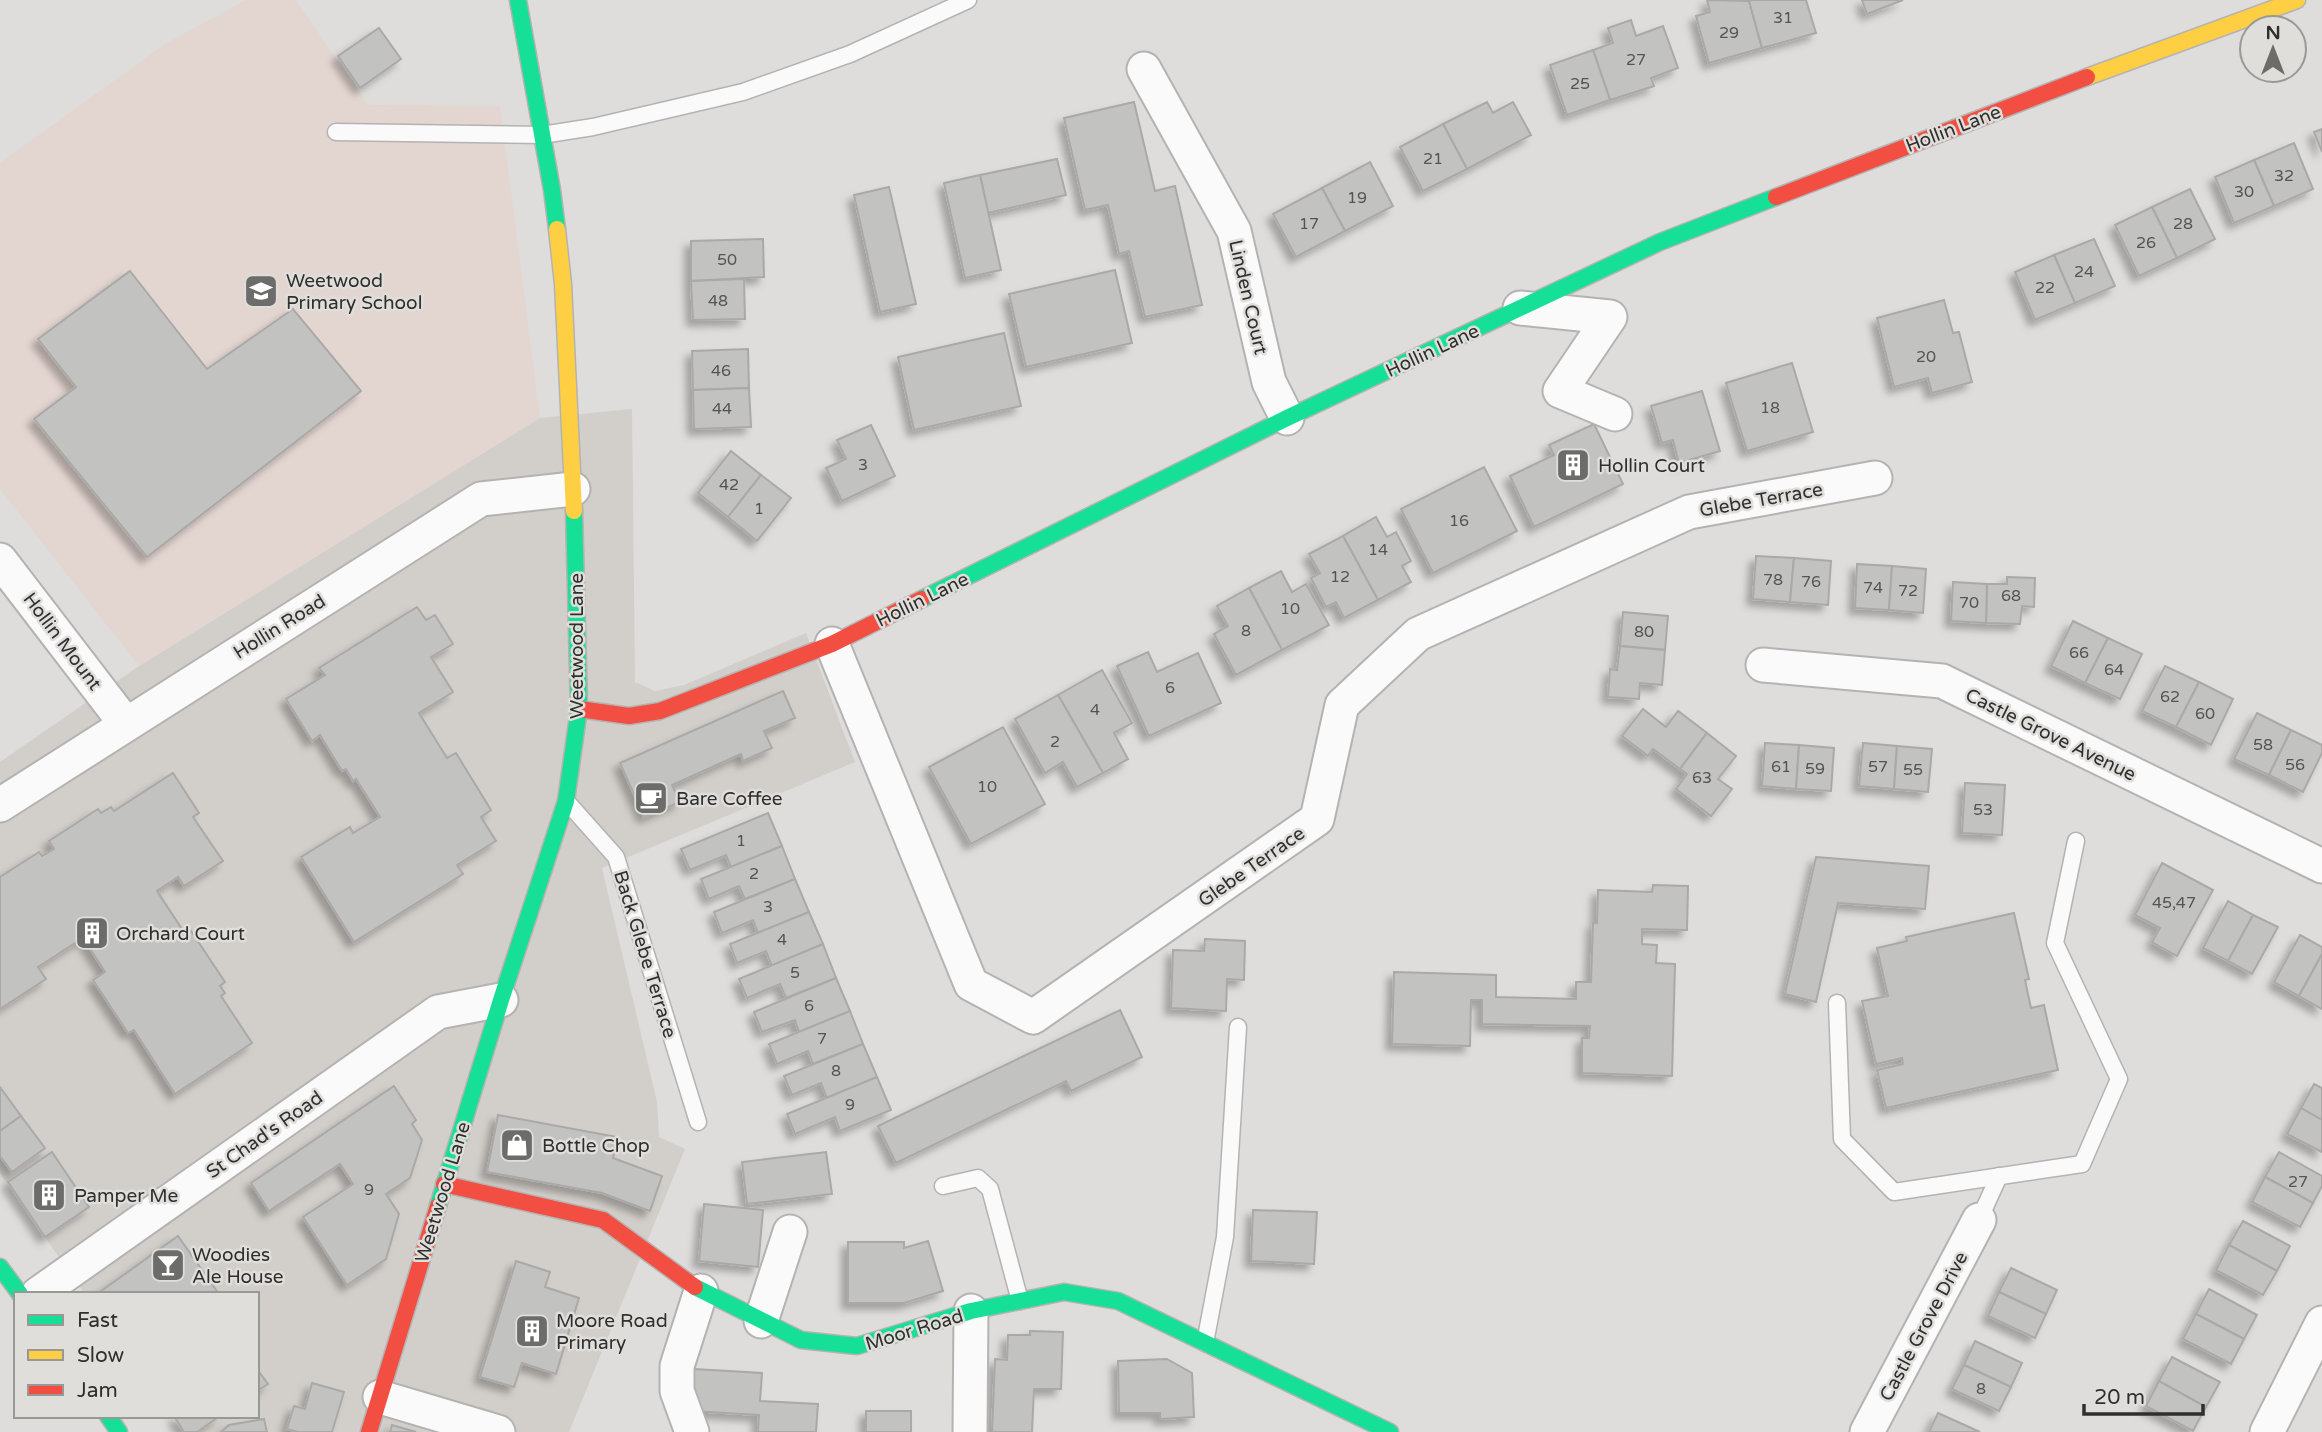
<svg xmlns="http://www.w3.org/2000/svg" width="2322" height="1432" font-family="'Varela Round',sans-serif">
<defs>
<filter id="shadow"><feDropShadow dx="-6" dy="6" stdDeviation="3.5" flood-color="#0004"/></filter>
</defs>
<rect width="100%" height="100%" fill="#dedddc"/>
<!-- built -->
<polygon fill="#d2cec9" points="632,409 635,682 655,691 684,685 806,633 855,762 602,868 657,1102 659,1137 685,1149 569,1432 184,1432 174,1416 257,1416 257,1294 85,1294 0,1173 0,762 139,666 540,418"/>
<!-- education -->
<polygon fill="#e3d5d0" points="246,0 296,0 368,105 500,106 540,418 139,666 0,489 0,163 165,44"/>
<!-- building -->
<g fill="#c2c2c0" stroke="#aaa9a8" stroke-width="2" filter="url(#shadow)">
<polygon points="1707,0 1749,1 1762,48 1709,63 1696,16 1710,12"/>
<polygon points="1752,0 1806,0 1816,33 1762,48 1749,1"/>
<polygon points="1862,0 1903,0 1867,14"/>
<polygon points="1631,20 1636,36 1663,26 1678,68 1651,78 1654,86 1610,100 1593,50 1613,43 1608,28"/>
<polygon points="379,28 401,59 360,88 338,56"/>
<polygon points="1593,50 1610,100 1567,115 1550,65"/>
<polygon points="1134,102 1155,191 1175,186 1202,305 1145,317 1129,251 1119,254 1108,205 1085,210 1064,118"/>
<polygon points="1487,102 1493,113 1513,102 1531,135 1467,169 1443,124"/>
<polygon points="1443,124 1467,169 1423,191 1400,147"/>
<polygon points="2322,129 2322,152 2314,132"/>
<polygon points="2294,143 2313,189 2274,206 2254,160"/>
<polygon points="1057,159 1066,195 988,213 980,175"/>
<polygon points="2254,160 2274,206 2234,223 2215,177"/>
<polygon points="1370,162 1393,206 1345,231 1322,188"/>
<polygon points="980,175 1001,270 965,278 944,183"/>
<polygon points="889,187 916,304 880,312 854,195"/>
<polygon points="1322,188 1345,231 1296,257 1273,214"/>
<polygon points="2190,189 2215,239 2177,258 2152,207"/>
<polygon points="2152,207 2177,258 2139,276 2115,225"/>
<polygon points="763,239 764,277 691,281 691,241"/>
<polygon points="2094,239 2115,286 2075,303 2054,255"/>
<polygon points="2054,255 2075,303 2035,320 2015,272"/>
<polygon points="1115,270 1132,343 1026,367 1009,294"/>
<polygon points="130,271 207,369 293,309 361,391 147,557 34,419 76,387 38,339"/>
<polygon points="744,279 745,319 693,320 691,281"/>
<polygon points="1944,300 1953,333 1959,332 1972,382 1932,393 1928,378 1894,387 1877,318"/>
<polygon points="1004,333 1021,406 914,430 898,357"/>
<polygon points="748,349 749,388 693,390 692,351"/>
<polygon points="1792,363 1813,432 1747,451 1726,383"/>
<polygon points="749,388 751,427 694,429 693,390"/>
<polygon points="1702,391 1720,451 1679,463 1673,440 1662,443 1651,406"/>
<polygon points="1594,424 1623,484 1534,527 1510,476 1554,455 1549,445"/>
<polygon points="871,425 895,476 842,501 826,468 846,459 837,440"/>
<polygon points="731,451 761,475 728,517 698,493"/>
<polygon points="1484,467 1517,531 1433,573 1401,509"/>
<polygon points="761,475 791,498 757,541 728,517"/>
<polygon points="1376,517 1387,537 1396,532 1411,561 1402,566 1411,582 1378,600 1343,536"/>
<polygon points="1343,536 1378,600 1344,618 1336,602 1326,607 1311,578 1320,573 1309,554"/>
<polygon points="1756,556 1794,558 1790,602 1753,599"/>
<polygon points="1794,558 1831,561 1828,605 1790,602"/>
<polygon points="1857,564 1892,566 1889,610 1855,608"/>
<polygon points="1892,566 1926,569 1923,613 1889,610"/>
<polygon points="1281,571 1292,592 1306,584 1329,625 1282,650 1249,588"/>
<polygon points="2007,577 2035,578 2034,607 2022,606 2020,624 1986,623 1987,584 2007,584"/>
<polygon points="1953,582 1987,584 1986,623 1951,621"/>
<polygon points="1249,588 1282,650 1236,675 1214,634 1228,626 1217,606"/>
<polygon points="417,607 426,620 435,615 453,644 431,657 453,692 419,713 447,758 456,753 491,810 481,817 496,841 457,865 463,874 354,942 301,857 350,827 353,833 380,817 356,779 353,781 346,769 342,771 320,735 312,741 286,699 325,675 319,668"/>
<polygon points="1623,612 1668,616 1665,650 1620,646"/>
<polygon points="2073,621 2108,638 2085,683 2051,666"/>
<polygon points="2108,638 2142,654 2120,699 2085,683"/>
<polygon points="1620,646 1665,650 1662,685 1640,683 1639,699 1608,697 1610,669 1617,670"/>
<polygon points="1148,652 1157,672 1198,653 1221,703 1149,736 1117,666"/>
<polygon points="2165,666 2199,682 2176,727 2142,711"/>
<polygon points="1102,670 1132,723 1114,733 1128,759 1103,773 1058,695"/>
<polygon points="2199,682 2233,699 2211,745 2176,727"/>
<polygon points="783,691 795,718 764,731 772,748 743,761 741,754 672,785 680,802 644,817 620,763"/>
<polygon points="1058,695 1103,773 1077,787 1063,762 1045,773 1015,719"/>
<polygon points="1643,709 1666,727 1678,711 1707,733 1680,769 1653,749 1648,756 1622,736"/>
<polygon points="2257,713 2291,730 2269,775 2234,759"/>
<polygon points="1003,727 1045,804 971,844 929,767"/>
<polygon points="2291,730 2322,745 2322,753 2303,792 2269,775"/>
<polygon points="1707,733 1736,756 1718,779 1732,789 1711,816 1676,789 1687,774 1680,769"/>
<polygon points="1765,743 1799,745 1796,789 1762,786"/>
<polygon points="1863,743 1897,746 1894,789 1859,786"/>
<polygon points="1799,745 1834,748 1831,791 1796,789"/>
<polygon points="1897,746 1932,749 1928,792 1894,789"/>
<polygon points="173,773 199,813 193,817 223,861 184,886 178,877 157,891 186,935 191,931 225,982 220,986 225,993 221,996 252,1043 175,1094 134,1030 128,1033 93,980 105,972 83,938 38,967 46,979 0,1009 0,877 39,852 42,856 54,849 49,841 98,809 101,813 111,807 114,811"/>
<polygon points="1965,783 2005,785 2002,835 1962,833"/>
<polygon points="768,813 782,846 731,867 726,855 690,870 681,849"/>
<polygon points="782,846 795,879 745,899 739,886 709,899 701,879"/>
<polygon points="1816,857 1929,866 1925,909 1838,903 1816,1002 1785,994"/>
<polygon points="2162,863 2213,890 2177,956 2152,942 2160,928 2135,915"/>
<polygon points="795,879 809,912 758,933 753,920 722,933 714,912"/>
<polygon points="1653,885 1688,886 1687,930 1642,929 1642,944 1657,945 1656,963 1675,964 1672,1076 1582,1073 1582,1038 1589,1038 1590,1026 1482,1024 1482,1000 1471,1000 1470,1046 1392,1044 1394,972 1496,975 1496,997 1576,999 1576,982 1591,982 1593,923 1597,923 1598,890 1652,892"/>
<polygon points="2228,901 2253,915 2228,961 2203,948"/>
<polygon points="809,912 823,944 772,966 766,951 737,963 730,944"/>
<polygon points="2014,913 2029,979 2025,980 2031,1008 2044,1005 2058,1070 1886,1108 1877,1070 1903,1064 1902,1058 1876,1064 1862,1001 1888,996 1877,948 1907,941 1906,937"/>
<polygon points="2253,915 2278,927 2252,974 2228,961"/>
<polygon points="2300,935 2322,947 2322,954 2299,996 2274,982"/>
<polygon points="1205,939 1245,941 1244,980 1227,979 1226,1011 1171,1008 1173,950 1204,951"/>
<polygon points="823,944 836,978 786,998 780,984 747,998 739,979"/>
<polygon points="2322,954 2322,1009 2299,996"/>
<polygon points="836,978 850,1011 799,1032 795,1020 762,1032 754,1012"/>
<polygon points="1120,1010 1142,1057 1071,1091 1066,1081 896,1163 878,1126"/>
<polygon points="850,1011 863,1044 813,1064 808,1051 777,1064 769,1044"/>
<polygon points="863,1044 877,1077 827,1098 821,1083 792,1095 784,1076"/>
<polygon points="877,1077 891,1110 840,1131 835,1117 795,1134 787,1114"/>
<polygon points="2314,1084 2322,1088 2322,1120 2301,1108"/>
<polygon points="394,1086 416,1120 412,1124 422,1140 410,1178 386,1194 399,1214 386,1259 347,1285 303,1217 353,1184 340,1164 269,1211 251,1183"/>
<polygon points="0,1087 21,1116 0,1131"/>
<polygon points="2301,1108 2322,1120 2322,1152 2287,1134"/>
<polygon points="498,1115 617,1137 613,1158 662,1176 650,1211 602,1193 487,1172"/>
<polygon points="21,1116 45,1148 12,1172 0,1156 0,1131"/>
<polygon points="52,1152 89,1207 45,1237 8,1182"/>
<polygon points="826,1152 832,1194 747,1204 742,1162"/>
<polygon points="2279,1152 2322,1176 2322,1186 2313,1203 2265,1177"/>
<polygon points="2265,1177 2313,1203 2300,1227 2252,1202"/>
<polygon points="704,1204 763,1210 758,1267 699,1261"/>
<polygon points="1253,1210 1317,1212 1314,1264 1251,1261"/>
<polygon points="2243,1221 2290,1246 2277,1271 2229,1245"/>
<polygon points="178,1236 219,1294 97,1294"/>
<polygon points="928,1241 943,1291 904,1303 848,1303 848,1242 904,1242 904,1248"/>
<polygon points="2229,1245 2277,1271 2263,1295 2216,1270"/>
<polygon points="516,1261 550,1272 545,1287 579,1298 556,1374 522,1363 514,1387 480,1377"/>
<polygon points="2011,1268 2057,1290 2046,1314 1999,1292"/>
<polygon points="2209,1289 2257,1315 2244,1339 2196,1314"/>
<polygon points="1999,1292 2046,1314 2035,1338 1988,1316"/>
<polygon points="2196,1314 2244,1339 2231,1364 2183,1339"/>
<polygon points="1030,1331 1063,1332 1061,1389 1034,1389 1032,1432 992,1432 995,1359 1007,1360 1008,1335 1030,1335"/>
<polygon points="1975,1341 2022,1363 2011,1387 1964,1365"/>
<polygon points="2172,1357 2220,1382 2206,1407 2159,1381"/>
<polygon points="1167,1359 1192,1373 1194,1417 1160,1419 1160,1413 1119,1413 1118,1361"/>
<polygon points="1964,1365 2011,1387 1999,1411 1952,1389"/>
<polygon points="257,1369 268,1384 257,1391"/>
<polygon points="694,1369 762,1373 760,1401 818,1404 816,1432 758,1432 759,1415 691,1411"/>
<polygon points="2159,1381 2206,1407 2193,1431 2146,1406"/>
<polygon points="312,1383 344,1392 332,1432 298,1432 287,1429 294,1406 305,1409"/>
<rect x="866" y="1411" width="45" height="21"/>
<polygon points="1938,1413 1980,1432 1929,1432"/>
<polygon points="174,1416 220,1416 197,1432 184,1432"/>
<polygon points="264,1419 267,1432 221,1432 229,1425"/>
<polygon points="392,1425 416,1432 390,1432"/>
</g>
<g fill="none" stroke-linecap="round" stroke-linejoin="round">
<!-- lane casing -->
<g stroke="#b4b3b2" stroke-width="19">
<g id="lane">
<polyline points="336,132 542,135 593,127 743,92 850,54 968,0"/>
<polyline points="568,803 616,857 698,1122"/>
<polyline points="1837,1003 1842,1139 1894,1192 2082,1164 2119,1079 2055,943 2076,841"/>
<polyline points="943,1186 978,1178 990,1189 1020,1301"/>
<polyline points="1979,1220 1999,1176"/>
<polyline points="1205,1343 1225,1237 1238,1027"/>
</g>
</g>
<!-- street casing -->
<g stroke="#b4b3b2" stroke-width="37">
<g id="street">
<polyline points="1144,69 1234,231 1269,382 1287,418"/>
<polyline points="1520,308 1610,317 1560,391 1615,414"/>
<polyline points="0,560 125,723"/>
<polyline points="832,644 971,984 1033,1017 1317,819 1342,705 1418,634 1689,512 1875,478"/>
<polyline points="1763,665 1942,681 2322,866"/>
<polyline points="0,805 481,499 573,489"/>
<polyline points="38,1294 438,1012 501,1000"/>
<polyline points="761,1321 790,1232"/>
<polyline points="380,1397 498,1432"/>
<polyline points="692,1432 677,1391 677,1366 701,1291"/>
<polyline points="970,1432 971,1311"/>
<polyline points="1867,1432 1979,1220"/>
<polyline points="2267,1432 2322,1323"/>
</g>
</g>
<!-- fast casing -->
<g stroke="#b4b3b2" stroke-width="19">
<g id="fast">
<polyline points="518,0 552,190 557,229"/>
<polyline points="922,599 1287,418 1660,242 1776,197"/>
<polyline points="438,1206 501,1000 566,801 579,709 574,511"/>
<polyline points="0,1267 20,1294"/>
<polyline points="695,1287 801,1340 857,1346 971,1311 1064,1292 1118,1301 1390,1432"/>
<polyline points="108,1416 119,1432"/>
</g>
</g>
<!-- slow casing -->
<g stroke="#b4b3b2" stroke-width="19">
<g id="slow">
<polyline points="2087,77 2297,0"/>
<polyline points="557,229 563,284 574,511"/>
</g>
</g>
<!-- jam casing -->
<g stroke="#b4b3b2" stroke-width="19">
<g id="jam">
<polyline points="1776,197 2087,77"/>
<polyline points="579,709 629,716 660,711 832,644 922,599"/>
<polyline points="444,1184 603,1220 695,1287"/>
<polyline points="369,1432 438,1206"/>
</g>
</g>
<!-- lane -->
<use href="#lane" stroke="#fafafa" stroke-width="16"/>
<!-- street -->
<use href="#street" stroke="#fafafa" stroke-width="33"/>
<!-- fast -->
<use href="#fast" stroke="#16e098" stroke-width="16"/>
<!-- slow -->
<use href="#slow" stroke="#ffcf43" stroke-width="16"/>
<!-- jam -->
<use href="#jam" stroke="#f24e42" stroke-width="16"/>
</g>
<!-- icons -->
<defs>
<g id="school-square" transform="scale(1.75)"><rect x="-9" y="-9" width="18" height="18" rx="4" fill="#6c6c6b" stroke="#dfdedb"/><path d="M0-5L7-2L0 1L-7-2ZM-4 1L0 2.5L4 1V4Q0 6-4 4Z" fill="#fff"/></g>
<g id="building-square" transform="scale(1.75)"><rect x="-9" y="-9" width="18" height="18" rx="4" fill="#6c6c6b" stroke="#dfdedb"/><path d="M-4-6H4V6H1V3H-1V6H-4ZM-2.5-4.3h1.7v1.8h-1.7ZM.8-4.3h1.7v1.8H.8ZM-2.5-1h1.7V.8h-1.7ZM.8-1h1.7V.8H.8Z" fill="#fff"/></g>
<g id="cafe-square" transform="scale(1.75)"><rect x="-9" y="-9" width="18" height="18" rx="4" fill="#6c6c6b" stroke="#dfdedb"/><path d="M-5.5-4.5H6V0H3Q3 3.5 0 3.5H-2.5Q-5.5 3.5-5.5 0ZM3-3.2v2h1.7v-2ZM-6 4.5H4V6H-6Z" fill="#fff"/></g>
<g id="shop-square" transform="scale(1.75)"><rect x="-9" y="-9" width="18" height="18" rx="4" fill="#6c6c6b" stroke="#dfdedb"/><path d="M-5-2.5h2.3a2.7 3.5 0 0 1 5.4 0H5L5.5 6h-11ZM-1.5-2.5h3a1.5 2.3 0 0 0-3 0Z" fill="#fff"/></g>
<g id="bar-square" transform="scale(1.75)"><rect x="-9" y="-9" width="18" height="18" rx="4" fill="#6c6c6b" stroke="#dfdedb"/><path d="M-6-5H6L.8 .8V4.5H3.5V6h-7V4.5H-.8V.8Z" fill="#fff"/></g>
</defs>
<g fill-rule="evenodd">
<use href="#school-square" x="261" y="291"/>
<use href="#building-square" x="1573" y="465"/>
<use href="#cafe-square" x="651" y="798"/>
<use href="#building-square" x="92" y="933"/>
<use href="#shop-square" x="517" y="1145"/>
<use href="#building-square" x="49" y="1195"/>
<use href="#bar-square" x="168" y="1265"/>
<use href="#building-square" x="532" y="1331"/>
</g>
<g text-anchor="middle" stroke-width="5" stroke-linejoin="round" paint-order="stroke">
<!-- number labels -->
<g font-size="16" fill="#545452">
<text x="1783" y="23">31</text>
<text x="1729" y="38">29</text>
<text x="1636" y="65">27</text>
<text x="1580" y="89">25</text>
<text x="1433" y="164">21</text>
<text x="2284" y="181">32</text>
<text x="2244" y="197">30</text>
<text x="1357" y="203">19</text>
<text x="1309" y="229">17</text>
<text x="2183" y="229">28</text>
<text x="2146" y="248">26</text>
<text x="727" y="265">50</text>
<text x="2084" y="277">24</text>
<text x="2045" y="293">22</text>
<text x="718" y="306">48</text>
<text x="1926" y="362">20</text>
<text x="721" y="376">46</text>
<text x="1770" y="413">18</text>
<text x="722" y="414">44</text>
<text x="863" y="470">3</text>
<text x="729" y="490">42</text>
<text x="759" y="514">1</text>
<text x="1459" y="526">16</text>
<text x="1378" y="555">14</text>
<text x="1340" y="582">12</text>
<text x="1773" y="585">78</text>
<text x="1811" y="587">76</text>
<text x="1873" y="593">74</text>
<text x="1908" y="596">72</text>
<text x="2011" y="601">68</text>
<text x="1969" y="608">70</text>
<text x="1290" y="614">10</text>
<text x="1246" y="636">8</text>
<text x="1644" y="637">80</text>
<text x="2079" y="658">66</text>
<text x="2114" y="675">64</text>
<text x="1170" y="693">6</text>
<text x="2170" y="702">62</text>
<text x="1095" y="715">4</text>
<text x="2205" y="719">60</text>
<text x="1055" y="747">2</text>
<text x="2263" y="750">58</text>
<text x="2295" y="770">56</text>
<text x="1781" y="772">61</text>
<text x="1878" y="772">57</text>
<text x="1815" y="774">59</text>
<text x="1913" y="775">55</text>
<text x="1702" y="783">63</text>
<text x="987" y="792">10</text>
<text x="1983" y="815">53</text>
<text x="741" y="846">1</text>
<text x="754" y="879">2</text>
<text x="2174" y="908">45,47</text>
<text x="768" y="912">3</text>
<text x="782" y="945">4</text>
<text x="795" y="978">5</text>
<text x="809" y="1011">6</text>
<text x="822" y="1044">7</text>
<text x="836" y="1076">8</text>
<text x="850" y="1110">9</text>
<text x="2298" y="1187">27</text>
<text x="369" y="1195">9</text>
<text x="1981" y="1394">8</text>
</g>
<!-- street labels -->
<g font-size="19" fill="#2f2f2e" stroke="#dfdedb">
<text transform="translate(1953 128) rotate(-21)" y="7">Hollin Lane</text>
<text transform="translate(1249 297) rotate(77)" y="7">Linden Court</text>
<text transform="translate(1432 350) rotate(-25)" y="7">Hollin Lane</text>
<text transform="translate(1761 499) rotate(-10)" y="7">Glebe Terrace</text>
<text transform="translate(922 599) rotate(-26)" y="7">Hollin Lane</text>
<text transform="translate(279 626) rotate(-32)" y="7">Hollin Road</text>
<text transform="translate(63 641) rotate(53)" y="7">Hollin Mount</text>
<text transform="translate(576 646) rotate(-90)" y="7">Weetwood Lane</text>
<text transform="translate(2051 734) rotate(26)" y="7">Castle Grove Avenue</text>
<text transform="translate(1251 866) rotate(-35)" y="7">Glebe Terrace</text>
<text transform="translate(646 954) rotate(73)" y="7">Back Glebe Terrace</text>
<text transform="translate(264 1134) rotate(-35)" y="7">St Chad's Road</text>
<text transform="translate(442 1192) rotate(-73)" y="7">Weetwood Lane</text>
<text transform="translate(1923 1326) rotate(-62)" y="7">Castle Grove Drive</text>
<text transform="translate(914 1329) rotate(-17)" y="7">Moor Road</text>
</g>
<!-- poi labels -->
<g font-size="19" fill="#2f2f2e" stroke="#dfdedb" text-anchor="start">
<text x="286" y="287">Weetwood<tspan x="286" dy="22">Primary School</tspan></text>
<text x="1598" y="472">Hollin Court</text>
<text x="676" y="805">Bare Coffee</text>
<text x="116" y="940">Orchard Court</text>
<text x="542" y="1152">Bottle Chop</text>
<text x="74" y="1202">Pamper Me</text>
<text x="192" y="1261">Woodies<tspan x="192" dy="22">Ale House</tspan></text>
<text x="556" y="1327">Moore Road<tspan x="556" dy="22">Primary</tspan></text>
</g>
</g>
<!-- legend -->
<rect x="14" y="1292" width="245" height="126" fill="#dfdedb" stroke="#999896" stroke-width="2"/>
<rect x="28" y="1315" width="35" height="10" fill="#16e098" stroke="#999896" stroke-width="2"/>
<text x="77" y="1327" font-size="21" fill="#2f2f2e">Fast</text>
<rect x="28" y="1350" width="35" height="10" fill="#ffcf43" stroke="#999896" stroke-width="2"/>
<text x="77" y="1362" font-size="21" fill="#2f2f2e">Slow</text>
<rect x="28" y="1385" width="35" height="10" fill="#f24e42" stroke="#999896" stroke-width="2"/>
<text x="77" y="1397" font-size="21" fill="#2f2f2e">Jam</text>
<!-- north arrow -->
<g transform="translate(2273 49)"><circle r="33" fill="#dfdedb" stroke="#999896" stroke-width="2"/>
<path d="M0-5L12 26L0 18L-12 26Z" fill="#6c6c6b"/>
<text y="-10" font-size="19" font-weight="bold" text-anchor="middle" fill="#2f2f2e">N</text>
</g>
<!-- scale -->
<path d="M2084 1404v10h119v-10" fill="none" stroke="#2f2f2e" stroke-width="3.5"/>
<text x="2094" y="1404" font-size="21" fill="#2f2f2e" stroke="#dfdedb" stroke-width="5" paint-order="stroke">20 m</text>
</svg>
